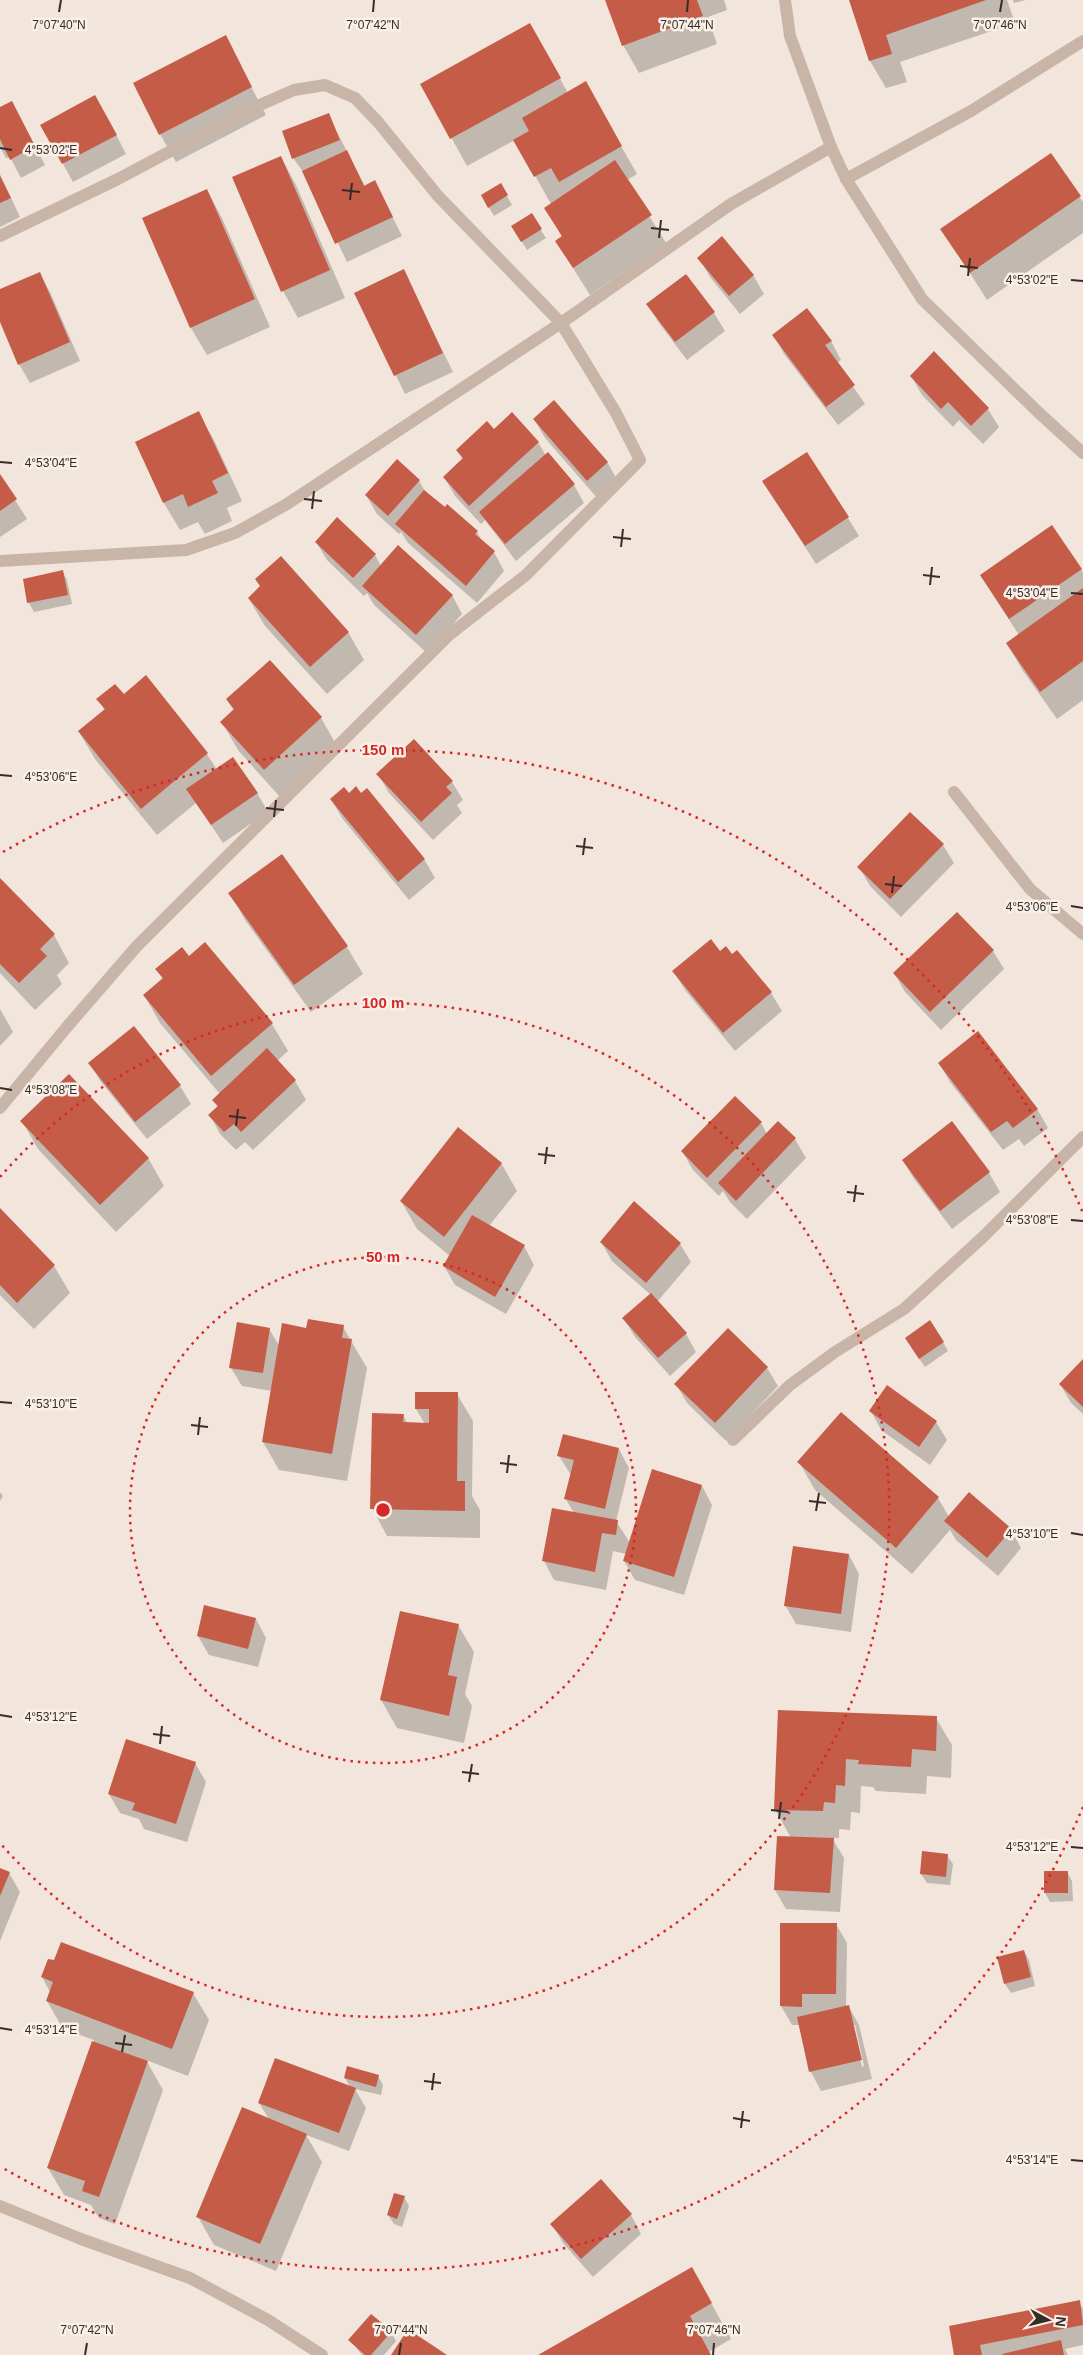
<svg xmlns="http://www.w3.org/2000/svg" width="1083" height="2355" font-family="Helvetica,sans-serif">
<rect width="100%" height="100%" fill="#f2e6dc"/>
<!-- shadow -->
<g fill="#0003" fill-rule="evenodd">
<polygon points="606,0 724,0 727,10 708,17 717,44 639,73 623,45"/>
<polygon points="850,0 1007,0 1015,23 900,62 907,82 886,88 870,61"/>
<polygon points="1013,0 1026,0 1014,3"/>
<polygon points="530,25 568,93 585,83 637,174 627,180 666,243 590,295 556,241 562,237 545,208 551,204 515,140 467,166 422,85"/>
<polygon points="225,37 266,115 176,162 160,134"/>
<polygon points="12,102 45,165 21,178 10,157 6,158 0,147 0,109"/>
<polygon points="106,115 126,154 73,182 63,164"/>
<polygon points="328,115 365,186 375,182 402,236 347,262 306,176 293,158"/>
<polygon points="1050,154 1083,202 1083,233 987,300 942,229"/>
<polygon points="281,157 296,185 345,298 298,318 283,291"/>
<polygon points="0,174 20,217 0,227"/>
<polygon points="500,184 512,205 494,216 482,196"/>
<polygon points="207,190 222,218 270,327 207,355 191,328 144,219"/>
<polygon points="531,215 546,238 527,250 513,227"/>
<polygon points="699,258 753,275 764,294 740,314 710,277"/>
<polygon points="403,271 453,372 405,394 356,294"/>
<polygon points="39,273 50,292 80,361 30,383 19,364 0,319 0,290"/>
<polygon points="648,305 714,313 725,331 687,360 659,323"/>
<polygon points="774,335 831,341 841,360 837,363 865,404 838,425 784,354"/>
<polygon points="934,353 988,409 999,427 983,444 959,420 953,427 922,395 911,376"/>
<polygon points="198,413 214,440 242,501 227,508 232,521 205,534 198,522 180,530 164,503 136,442"/>
<polygon points="534,419 607,462 618,481 598,499 545,438"/>
<polygon points="494,431 538,442 546,456 574,485 584,503 516,561 485,520 481,524 455,496 444,477 463,460 457,450"/>
<polygon points="398,461 419,481 426,493 477,532 483,543 494,552 504,571 477,603 408,543 401,532 399,534 377,514 366,495"/>
<polygon points="0,476 27,519 0,537"/>
<polygon points="775,500 848,518 859,536 816,564"/>
<polygon points="316,542 375,555 381,566 452,595 462,614 427,653 374,605 367,593 364,596 327,560"/>
<polygon points="1081,569 1083,573 1083,700 1057,719 1023,671 1007,644 1019,635 981,576"/>
<polygon points="62,571 67,580 72,604 34,612 29,603 24,580"/>
<polygon points="249,599 348,632 364,660 327,694 265,626"/>
<polygon points="145,677 207,754 217,770 257,793 268,812 223,843 196,803 157,835 95,759 79,732 105,711 98,699 123,695"/>
<polygon points="227,700 321,718 337,746 280,797 238,750 222,722 234,711"/>
<polygon points="378,774 452,782 463,800 457,805 462,813 433,840 389,793"/>
<polygon points="331,799 424,859 435,878 409,900 342,818"/>
<polygon points="943,845 954,863 901,917 870,886 859,867"/>
<polygon points="282,855 347,947 363,974 311,1012 245,920 230,893"/>
<polygon points="0,880 54,935 69,963 57,975 62,984 35,1010 0,973"/>
<polygon points="205,944 272,1024 288,1051 277,1061 295,1081 306,1100 253,1150 245,1142 236,1150 220,1134 210,1115 218,1108 213,1100 220,1094 160,1023 144,995 163,980 157,970 188,958"/>
<polygon points="993,951 1004,969 941,1030 905,992 894,973"/>
<polygon points="720,952 771,993 782,1011 735,1051 685,990 674,972"/>
<polygon points="0,1009 13,1032 0,1046"/>
<polygon points="939,1063 1037,1109 1048,1128 1024,1146 1019,1139 1003,1150 950,1082"/>
<polygon points="90,1064 180,1086 191,1104 147,1139 101,1082"/>
<polygon points="22,1121 148,1158 164,1186 116,1232 38,1149"/>
<polygon points="761,1123 767,1134 795,1139 806,1158 747,1219 730,1202 723,1191 719,1196 693,1170 682,1151"/>
<polygon points="952,1123 989,1173 1000,1192 952,1229 914,1179 903,1160"/>
<polygon points="501,1163 517,1191 489,1226 524,1246 534,1265 506,1314 455,1285 444,1266 450,1256 417,1229 401,1201"/>
<polygon points="0,1210 54,1266 70,1293 34,1329 0,1295"/>
<polygon points="601,1242 680,1244 691,1262 657,1302 686,1334 696,1352 670,1376 635,1337 624,1319 651,1295 612,1261"/>
<polygon points="343,1327 367,1368 347,1481 279,1470 263,1442 272,1391 242,1386 231,1368 269,1329 280,1347 307,1329"/>
<polygon points="943,1342 948,1351 925,1367 911,1347"/>
<polygon points="1083,1360 1083,1414 1071,1403 1060,1384"/>
<polygon points="767,1368 778,1386 726,1441 687,1403 676,1384"/>
<polygon points="457,1394 473,1421 472,1496 480,1510 480,1538 387,1536 372,1508 403,1415 408,1424 425,1424 416,1409"/>
<polygon points="871,1411 936,1422 947,1440 930,1465 881,1430"/>
<polygon points="841,1414 938,1498 949,1517 1011,1529 1021,1548 998,1576 956,1540 950,1530 912,1574 815,1490 799,1462"/>
<polygon points="619,1449 629,1468 616,1521 630,1543 702,1486 712,1505 684,1595 635,1580 624,1561 627,1554 613,1551 606,1590 554,1580 544,1561 574,1513 565,1498 571,1475 559,1456"/>
<polygon points="0,1492 3,1496 0,1501"/>
<polygon points="849,1555 859,1574 851,1632 796,1624 785,1605"/>
<polygon points="256,1619 266,1638 258,1667 209,1655 198,1636"/>
<polygon points="458,1625 474,1652 465,1694 472,1706 464,1743 397,1728 381,1700"/>
<polygon points="779,1712 936,1718 952,1745 951,1778 927,1776 926,1794 876,1791 873,1787 861,1786 860,1813 851,1812 850,1830 839,1829 839,1838 832,1838 844,1858 840,1912 786,1909 775,1890 779,1837 791,1838 775,1809"/>
<polygon points="195,1763 206,1782 187,1842 144,1829 139,1819 120,1813 109,1794"/>
<polygon points="923,1852 947,1855 953,1864 950,1885 927,1883 921,1874"/>
<polygon points="0,1869 9,1873 20,1892 0,1941"/>
<polygon points="1067,1872 1072,1881 1073,1901 1050,1902 1045,1893"/>
<path d="M 836,1924 L 847,1943 L 846,2007 L 849,2007 L 859,2025 L 872,2079 L 821,2091 L 811,2072 L 800,2025 L 792,2025 L 781,2006 ZM 852,2025 L 855,2025 L 864,2066 L 862,2067 Z"/>
<polygon points="1024,1951 1029,1960 1035,1986 1011,1993 1005,1984 999,1958"/>
<polygon points="42,1977 193,1993 209,2020 188,2076 146,2060 163,2090 115,2224 99,2218 91,2205 64,2195 48,2168 94,2040 63,2029 47,2001 50,1992"/>
<polygon points="378,2076 383,2085 381,2095 355,2089 366,2108 349,2151 306,2135 322,2162 276,2271 214,2245 198,2217 269,2119 259,2103 350,2087 345,2078"/>
<polygon points="404,2197 409,2206 402,2227 394,2224 388,2215"/>
<polygon points="631,2215 641,2234 593,2277 563,2243 552,2224"/>
<polygon points="692,2268 731,2339 709,2352 711,2355 540,2355"/>
<polygon points="1079,2302 1083,2309 1083,2345 1065,2349 1068,2355 955,2355"/>
<polygon points="391,2332 396,2341 384,2355 362,2355 350,2340"/>
</g>
<!-- building -->
<g fill="#c45c48">
<polygon points="605,0 697,0 703,16 622,46"/>
<polygon points="849,0 986,0 886,35 892,54 869,61"/>
<polygon points="530,23 561,78 450,139 420,84"/>
<polygon points="226,35 252,87 159,135 133,83"/>
<polygon points="586,81 622,146 559,182 551,168 534,177 513,140 529,131 522,118"/>
<polygon points="95,95 117,135 62,164 40,125"/>
<polygon points="12,101 35,146 10,160 0,139 0,107"/>
<polygon points="329,113 340,140 292,159 282,131"/>
<polygon points="347,150 364,186 375,180 393,217 335,244 302,171"/>
<polygon points="1051,153 1081,196 970,273 940,229"/>
<polygon points="281,156 330,270 281,292 232,177"/>
<polygon points="615,160 652,215 573,268 555,241 562,236 544,208"/>
<polygon points="0,176 11,198 0,203"/>
<polygon points="501,183 508,195 488,208 481,195"/>
<polygon points="207,189 255,299 190,328 142,218"/>
<polygon points="532,213 542,229 521,242 511,226"/>
<polygon points="722,236 754,275 729,296 697,258"/>
<polygon points="404,269 443,353 394,376 354,293"/>
<polygon points="40,272 70,342 18,365 0,322 0,289"/>
<polygon points="686,274 715,312 675,342 646,304"/>
<polygon points="807,308 832,341 825,345 855,385 826,407 772,335"/>
<polygon points="934,351 989,408 971,426 948,402 941,409 910,376"/>
<polygon points="554,400 608,462 587,481 533,419"/>
<polygon points="199,411 228,473 212,481 218,493 188,507 183,494 163,503 135,442"/>
<polygon points="512,412 539,442 469,506 443,477 463,458 456,450 487,421 494,429"/>
<polygon points="548,452 575,484 505,544 479,512"/>
<polygon points="807,452 849,517 805,546 762,481"/>
<polygon points="397,459 420,480 388,516 365,495"/>
<polygon points="0,474 17,499 0,511"/>
<polygon points="424,490 445,507 447,504 478,531 475,534 495,551 466,586 395,524"/>
<polygon points="337,517 376,554 353,578 315,542"/>
<polygon points="1052,525 1082,569 1009,619 980,575"/>
<polygon points="398,545 453,595 416,635 362,586"/>
<polygon points="281,556 349,632 310,667 248,598 260,586 255,579"/>
<polygon points="63,570 68,595 27,603 23,579"/>
<polygon points="1083,588 1083,661 1040,692 1006,643"/>
<polygon points="270,660 322,717 264,770 220,722 234,709 226,699"/>
<polygon points="146,675 208,753 141,809 78,731 105,709 96,699 115,684 124,694"/>
<polygon points="414,739 453,781 446,787 452,793 421,822 376,774"/>
<polygon points="233,757 258,793 211,825 186,789"/>
<polygon points="356,786 361,793 367,788 425,859 398,882 330,799 344,787 349,793"/>
<polygon points="910,812 944,844 890,899 857,867"/>
<polygon points="282,854 348,946 294,985 228,893"/>
<polygon points="0,878 55,934 40,949 47,956 19,983 0,964"/>
<polygon points="957,912 994,950 930,1012 893,973"/>
<polygon points="711,939 720,951 726,946 732,954 737,950 772,992 723,1033 672,971"/>
<polygon points="205,942 273,1023 211,1076 143,995 163,978 155,969 182,947 189,956"/>
<polygon points="134,1026 181,1085 135,1122 88,1063"/>
<polygon points="978,1031 1038,1109 1013,1128 1007,1121 991,1132 938,1063"/>
<polygon points="267,1048 296,1080 241,1132 234,1124 224,1132 208,1115 218,1106 212,1100"/>
<polygon points="69,1074 149,1158 100,1205 20,1121"/>
<polygon points="735,1096 762,1122 707,1178 681,1151"/>
<polygon points="778,1121 796,1138 736,1201 718,1183"/>
<polygon points="952,1121 990,1172 940,1211 902,1160"/>
<polygon points="458,1127 502,1163 444,1237 400,1201"/>
<polygon points="634,1201 681,1243 646,1283 600,1242"/>
<polygon points="0,1208 55,1265 17,1303 0,1285"/>
<polygon points="472,1215 525,1245 495,1297 443,1266"/>
<polygon points="651,1293 687,1333 658,1358 622,1318"/>
<polygon points="308,1319 344,1325 342,1338 352,1339 332,1454 262,1442 282,1323 306,1328"/>
<polygon points="930,1320 944,1342 919,1359 905,1338"/>
<polygon points="237,1322 270,1328 263,1373 229,1368"/>
<polygon points="728,1328 768,1367 715,1423 674,1384"/>
<polygon points="1083,1359 1083,1407 1059,1384"/>
<polygon points="887,1385 937,1421 919,1447 869,1411"/>
<polygon points="415,1392 458,1392 457,1481 465,1481 465,1511 370,1509 372,1413 404,1414 403,1422 429,1423 429,1409 415,1409"/>
<polygon points="841,1412 939,1497 896,1548 797,1462"/>
<polygon points="563,1434 619,1448 605,1509 564,1499 574,1460 557,1456"/>
<polygon points="652,1469 702,1485 674,1577 623,1561"/>
<polygon points="969,1492 1012,1529 987,1558 944,1521"/>
<polygon points="552,1508 618,1520 616,1535 602,1533 595,1572 542,1561"/>
<polygon points="793,1546 849,1554 841,1614 784,1606"/>
<polygon points="204,1605 256,1618 248,1649 197,1636"/>
<polygon points="400,1611 459,1624 448,1675 457,1677 449,1716 380,1700"/>
<polygon points="778,1710 937,1716 936,1751 912,1749 911,1767 858,1764 859,1760 846,1759 845,1786 836,1785 835,1803 824,1802 823,1811 774,1810"/>
<polygon points="126,1739 196,1762 176,1824 132,1810 135,1803 108,1794"/>
<polygon points="777,1836 834,1838 830,1893 774,1890"/>
<polygon points="922,1851 948,1854 946,1877 920,1874"/>
<polygon points="0,1868 10,1872 0,1896"/>
<rect x="1044" y="1871" width="24" height="22"/>
<polygon points="780,1923 837,1923 836,1994 802,1994 802,2007 780,2006"/>
<polygon points="61,1942 194,1992 172,2049 46,2001 53,1982 41,1977 48,1959 54,1960"/>
<polygon points="1024,1950 1031,1977 1004,1984 997,1957"/>
<polygon points="849,2005 862,2060 809,2072 797,2017"/>
<polygon points="92,2041 148,2061 99,2197 82,2191 85,2181 47,2168"/>
<polygon points="275,2058 356,2088 339,2133 258,2103"/>
<polygon points="347,2066 379,2075 376,2087 344,2078"/>
<polygon points="242,2107 307,2134 260,2244 196,2217"/>
<polygon points="601,2179 632,2214 581,2259 550,2224"/>
<polygon points="394,2193 405,2196 397,2219 387,2215"/>
<polygon points="692,2267 712,2303 690,2316 711,2355 538,2355"/>
<polygon points="1080,2300 1083,2325 980,2345 982,2355 954,2355 949,2326"/>
<polygon points="371,2314 392,2331 371,2355 365,2355 348,2340"/>
<polygon points="408,2329 447,2355 391,2355"/>
<polygon points="1061,2340 1064,2355 1003,2355 1002,2354"/>
</g>
<g fill="none" stroke-linecap="round" stroke-linejoin="round">
<!-- minor -->
<g stroke="#c9b5a8" stroke-width="12">
<polyline points="785,0 790,36 831,147 846,179 922,299 1038,412 1083,453"/>
<polyline points="846,179 971,111 1083,41"/>
<polyline points="0,236 118,179 246,111 294,90 325,85 355,98 378,122 438,196 561,323 616,413 640,460 526,575 449,635 137,946 66,1028 0,1108"/>
<polyline points="0,561 186,550 235,533 287,504 561,323 731,204 831,147"/>
<polyline points="954,792 1030,889 1083,934"/>
<polyline points="733,1440 790,1385 835,1352 904,1309 983,1237 1083,1137"/>
<polyline points="0,2206 81,2239 190,2278 268,2320 322,2355"/>
</g>
</g>
<!-- ticks -->
<path fill="none" stroke="#362c28" stroke-width="2" d="M 59,12 L 61,0M 373,12 L 374,0M 687,12 L 688,0M 1000,12 L 1002,0M 0,148 L 12,150M 342,190 L 360,192M 350,200 L 352,183M 651,228 L 669,230M 659,238 L 661,220M 960,266 L 978,268M 968,276 L 970,258M 1071,280 L 1083,281M 0,462 L 12,463M 304,499 L 322,501M 312,509 L 314,491M 613,537 L 631,539M 621,547 L 623,529M 923,575 L 940,577M 930,585 L 932,567M 1071,593 L 1083,594M 0,775 L 12,776M 266,808 L 284,810M 274,817 L 276,800M 576,846 L 593,848M 583,855 L 585,838M 885,884 L 902,886M 892,893 L 894,876M 1071,906 L 1083,908M 0,1088 L 12,1090M 229,1116 L 246,1118M 236,1126 L 238,1109M 538,1154 L 555,1156M 545,1164 L 547,1147M 847,1192 L 864,1194M 854,1202 L 856,1185M 1071,1220 L 1083,1221M 0,1402 L 12,1403M 191,1425 L 208,1427M 198,1435 L 200,1417M 500,1463 L 517,1465M 507,1473 L 509,1455M 809,1501 L 826,1503M 816,1511 L 819,1493M 1071,1533 L 1083,1535M 0,1715 L 12,1717M 153,1734 L 170,1736M 160,1744 L 162,1726M 462,1772 L 479,1774M 469,1782 L 472,1764M 771,1810 L 788,1812M 779,1819 L 781,1802M 1071,1847 L 1083,1848M 0,2028 L 12,2030M 115,2043 L 132,2045M 122,2052 L 125,2035M 424,2081 L 441,2083M 432,2090 L 434,2073M 733,2118 L 750,2121M 741,2128 L 743,2111M 1071,2160 L 1083,2161M 85,2355 L 87,2343M 399,2355 L 401,2343M 713,2355 L 714,2343"/>
<!-- distance rings -->
<g fill="none" stroke="#d62828" stroke-width="2.5" stroke-dasharray="2.5 5">
<circle cx="383" cy="1510" r="253"/>
<path d="M0 1177A507 507 0 1 1 0 1843"/>
<path d="M1083 1807A760 760 0 0 1 3 2168M3 852A760 760 0 0 1 1083 1213"/>
</g>
<g font-size="12" text-anchor="middle" fill="#362c28" stroke="#f9f0e8" stroke-width="5" stroke-linejoin="round" paint-order="stroke">
<text x="59" y="29">7°07'40"N</text>
<text x="373" y="29">7°07'42"N</text>
<text x="687" y="29">7°07'44"N</text>
<text x="1000" y="29">7°07'46"N</text>
<text x="51" y="154">4°53'02"E</text>
<text x="1032" y="284">4°53'02"E</text>
<text x="51" y="467">4°53'04"E</text>
<text x="1032" y="597">4°53'04"E</text>
<text x="51" y="781">4°53'06"E</text>
<text x="1032" y="911">4°53'06"E</text>
<text x="51" y="1094">4°53'08"E</text>
<text x="1032" y="1224">4°53'08"E</text>
<text x="51" y="1408">4°53'10"E</text>
<text x="1032" y="1538">4°53'10"E</text>
<text x="51" y="1721">4°53'12"E</text>
<text x="1032" y="1851">4°53'12"E</text>
<text x="51" y="2034">4°53'14"E</text>
<text x="1032" y="2164">4°53'14"E</text>
<text x="87" y="2334">7°07'42"N</text>
<text x="401" y="2334">7°07'44"N</text>
<text x="714" y="2334">7°07'46"N</text>
</g>
<circle cx="383" cy="1510" r="8" fill="#d62828" stroke="#f9f0e8" stroke-width="2.5"/>
<g font-size="15" text-anchor="middle" font-weight="bold" fill="#d62828" stroke="#f9f0e8" stroke-width="5" stroke-linejoin="round" paint-order="stroke">
<text x="383" y="755">150 m</text>
<text x="383" y="1008">100 m</text>
<text x="383" y="1262">50 m</text>
</g>
<!-- north arrow -->
<g transform="translate(1048 2320) rotate(97)" stroke="#f9f0e8" stroke-width="4" paint-order="stroke">
<path d="M0-4L9 19L0 12L-9 19Z" fill="#362c28"/>
<text y="-8" font-size="14" font-weight="bold" text-anchor="middle" fill="#362c28">N</text>
</g>
</svg>
